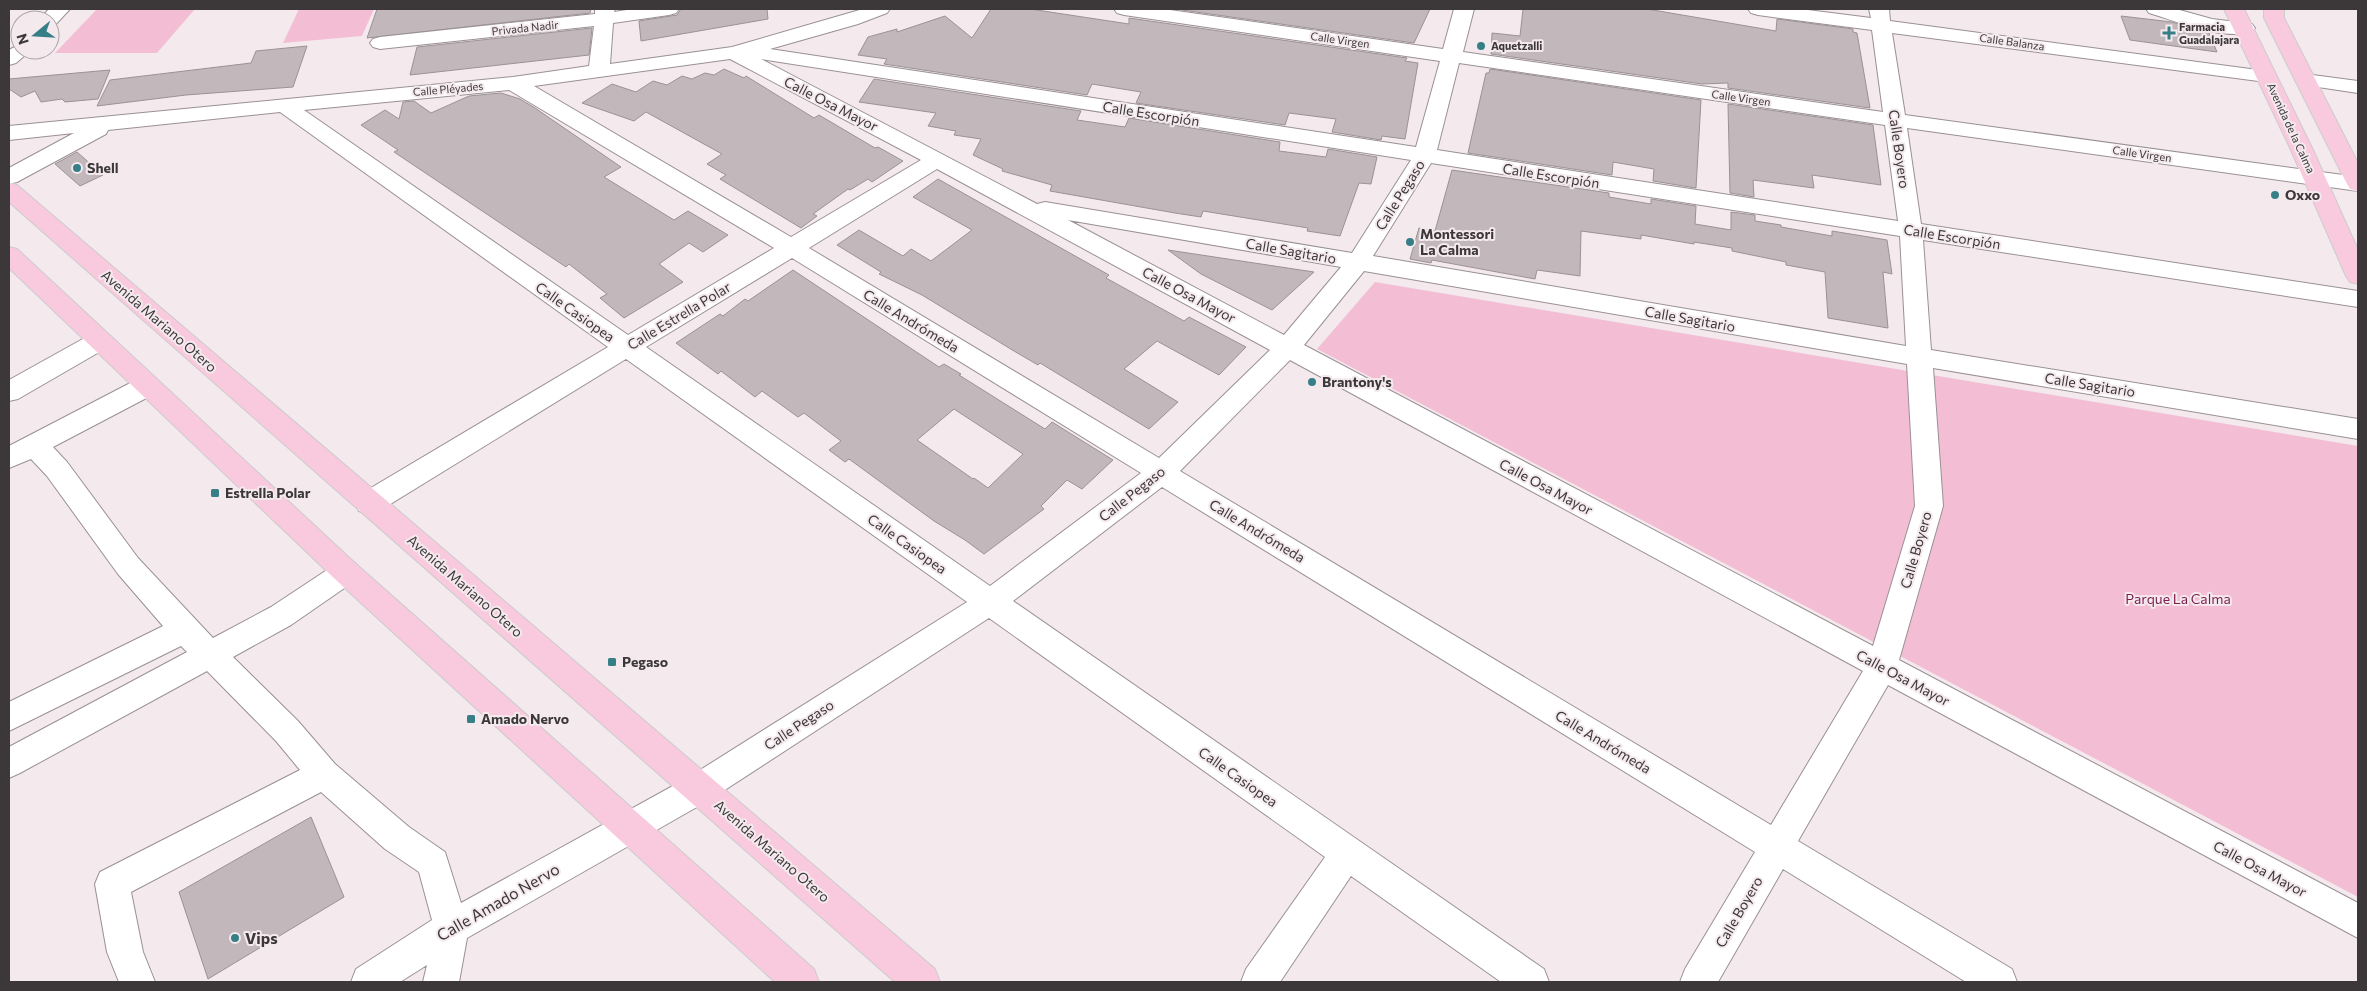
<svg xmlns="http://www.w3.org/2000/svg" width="2367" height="991" font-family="Commissioner,sans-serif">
<rect width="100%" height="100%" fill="#f4eaee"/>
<!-- green -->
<g fill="#f3bed3">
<polygon points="97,9 195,9 157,53 55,53"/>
<polygon points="299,9 374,9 362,36 283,43"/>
<polygon points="1375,282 2358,446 2358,897 1317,349"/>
</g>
<!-- building -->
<g fill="#c2b8bc" stroke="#9b9295" fill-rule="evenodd">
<polygon points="377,9 591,9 590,13 367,38"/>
<polygon points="681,9 767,9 768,19 641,41 639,21 677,15"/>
<polygon points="991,9 1030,9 1129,24 1129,18 1407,58 1405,61 1418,63 1405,139 1382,136 1381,140 1332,132 1336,119 1289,113 1285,125 1136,103 1141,92 1092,84 1087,95 884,64 887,59 858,55 868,37 897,29 897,32 945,16 972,38"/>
<polygon points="1175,9 1430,9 1414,43"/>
<polygon points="1523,9 1647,9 1776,31 1777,19 1853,29 1853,32 1857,33 1870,108 1728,88 1728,83 1702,84 1491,54 1492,33 1520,36"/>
<polygon points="2121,16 2172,22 2209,33 2217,52 2130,40"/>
<polygon points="592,28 589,55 410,75 417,47"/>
<polygon points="307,46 293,87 186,95 97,106 110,80 251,63 256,51"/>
<polygon points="724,69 744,78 746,76 814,118 819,115 875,148 878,147 903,161 872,182 868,179 850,190 848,189 813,214 817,216 801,228 720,179 726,175 707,164 722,154 646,112 634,121 582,103 612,84 636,92 653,81 667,85 682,76 692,79 705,73 714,75"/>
<polygon points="1490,69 1701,100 1696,188 1653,181 1654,169 1613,162 1612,175 1468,153 1486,73 1489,73"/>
<polygon points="110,70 98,99 65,102 62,99 41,102 35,91 21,97 9,89 9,79"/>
<polygon points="874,79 1081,111 1077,120 1125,127 1129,118 1280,142 1279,151 1326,157 1328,149 1377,157 1371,184 1359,183 1340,236 1307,231 1308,228 1203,211 1201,217 1175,213 1050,191 1052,185 1002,171 1003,169 973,155 981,139 954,135 956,131 928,126 936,113 859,102"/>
<polygon points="501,93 520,99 535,108 621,167 604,177 674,220 688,211 728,235 703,252 689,243 659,264 683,282 624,318 600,298 607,294 569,264 566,267 530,243 394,152 398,150 361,125 385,110 399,119 403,102 414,101 431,113 469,96"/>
<polygon points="1728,104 1873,125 1881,185 1812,175 1814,188 1753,180 1754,197 1730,193"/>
<polygon points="77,152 103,175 80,186 55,164"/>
<polygon points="1452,170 1609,193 1609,197 1651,204 1651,199 1696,206 1695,224 1731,230 1731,212 1755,215 1755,221 1781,225 1781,227 1832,236 1832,231 1887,240 1892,274 1883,272 1888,328 1828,318 1825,272 1786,265 1786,262 1732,251 1732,248 1694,242 1694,244 1641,235 1641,239 1581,231 1580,276 1537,270 1535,279 1432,260 1431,263 1410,259 1419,228 1435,231"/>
<polygon points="938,179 1109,275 1106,278 1184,321 1189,317 1246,347 1219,375 1157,341 1124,369 1178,402 1149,429 1040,363 1038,365 1014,351 922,295 879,274 881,272 837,245 859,230 903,256 911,249 931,261 972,230 913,197"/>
<polygon points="1168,250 1314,272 1272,310 1201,274"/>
<path d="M 793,270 L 939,367 L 944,364 L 961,374 L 959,375 L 1045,429 L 1052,422 L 1113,460 L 1082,489 L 1067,480 L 1041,506 L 1044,509 L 984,554 L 965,540 L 934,521 L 849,459 L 845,462 L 829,450 L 841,441 L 804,413 L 798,417 L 762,391 L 755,397 L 721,371 L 718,374 L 676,343 L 720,314 L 723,316 L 745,299 L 748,301 ZM 954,409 L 1023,454 L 988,488 L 974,478 L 973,479 L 917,440 Z"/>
<polygon points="311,817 344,897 208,979 179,892"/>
</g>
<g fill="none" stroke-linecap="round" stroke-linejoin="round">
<!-- minor casing -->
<g stroke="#9a9094" stroke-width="2">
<g id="minor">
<polygon points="49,9 70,9 56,24 50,26 50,20 39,20"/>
<path d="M 595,9 L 615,9 L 614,12 L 633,9 L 679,9 L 676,13 L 669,15 L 613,23 L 610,64 L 732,47 L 863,9 L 890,9 L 887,13 L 858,24 L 770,49 L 1416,147 L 1440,61 L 1124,15 L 1117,13 L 1114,9 L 1163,9 L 1443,49 L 1454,9 L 1474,9 L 1463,52 L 1883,112 L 1872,30 L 1758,15 L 1751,13 L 1748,9 L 1800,9 L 1871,18 L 1869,9 L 1889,9 L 1890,21 L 2273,72 L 2276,76 L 2273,80 L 2266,82 L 1892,33 L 1905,115 L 2358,177 L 2358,191 L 1907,128 L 1921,224 L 2358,291 L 2358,307 L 1923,240 L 1931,350 L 2358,419 L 2358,439 L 1933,368 L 1943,506 L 1899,660 L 2358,903 L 2358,938 L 1888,685 L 1798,841 L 2012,969 L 2017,982 L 1966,982 L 1783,869 L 1718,982 L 1680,982 L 1685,969 L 1755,852 L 1162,487 L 1013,601 L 1544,969 L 1549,982 L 1501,982 L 1351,876 L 1280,982 L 1241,982 L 1246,969 L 1325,857 L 989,618 L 711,799 L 467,938 L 459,982 L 423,982 L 427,965 L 400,982 L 351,982 L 356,969 L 432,920 L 419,872 L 385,849 L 321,792 L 131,892 L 143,952 L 155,982 L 119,982 L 107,952 L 95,884 L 100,872 L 300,770 L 276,741 L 207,671 L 20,773 L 9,778 L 9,747 L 187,652 L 181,646 L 9,731 L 9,702 L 163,626 L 118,574 L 47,476 L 31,459 L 9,468 L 9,446 L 138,379 L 147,377 L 156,379 L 160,386 L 156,393 L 53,447 L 67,462 L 138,558 L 213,638 L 271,607 L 336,564 L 346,560 L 356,564 L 360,572 L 356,580 L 291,625 L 233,657 L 298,721 L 335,764 L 409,827 L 445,852 L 461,903 L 689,777 L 967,602 L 626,359 L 379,511 L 369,514 L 359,511 L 355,503 L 359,495 L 608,347 L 280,112 L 108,130 L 106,134 L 17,182 L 9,184 L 9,168 L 74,133 L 9,140 L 9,126 L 513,77 L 589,66 L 594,26 L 380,49 L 373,47 L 370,43 L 373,39 L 380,37 L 595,14 ZM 730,59 L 921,160 L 791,237 L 534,86 ZM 761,59 L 1411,160 L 1352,253 L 1045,202 L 1037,204 ZM 1459,63 L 1885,125 L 1898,221 L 1437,150 ZM 509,90 L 774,248 L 628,335 L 304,110 ZM 1431,163 L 1900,236 L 1906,346 L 1373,256 ZM 937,169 L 1270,350 L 1159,458 L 809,248 ZM 1068,220 L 1341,267 L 1284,335 ZM 792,258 L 1141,473 L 990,586 L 646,347 ZM 1364,271 L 1907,364 L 1915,506 L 1873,646 L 1304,345 ZM 1290,360 L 1863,671 L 1771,825 L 1180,471 Z"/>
<path d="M 2146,9 L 2176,9 L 2212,19 L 2252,24 L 2255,28 L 2252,32 C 2221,40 2179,22 2149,13 Z"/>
<polygon points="20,44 20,50 31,50 16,63 9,65 9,50"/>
<polygon points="2305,74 2358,81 2358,93 2298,84 2295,80 2298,76"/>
<polygon points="99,332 108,335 111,341 108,347 18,399 9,401 9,380 90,335"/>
</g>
</g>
<!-- major casing -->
<g stroke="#cccbcc" stroke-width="2">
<g id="major">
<polygon points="2224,9 2244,9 2313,150 2358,250 2358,284 2350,282 2346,276 2291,150"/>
<polygon points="2264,9 2284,9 2284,18 2358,163 2358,191 2350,189 2347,184 2264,18"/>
<polygon points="9,183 17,185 935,969 940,982 895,982 9,202"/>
<polygon points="9,247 17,249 356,564 814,969 819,982 775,982 336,580 9,268"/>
</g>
</g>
<!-- minor -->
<use href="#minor" fill="#fff" fill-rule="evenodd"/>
<!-- major -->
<use href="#major" fill="#f9cadd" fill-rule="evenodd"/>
</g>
<!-- markers -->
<g fill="#377f86" stroke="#f4eaee" stroke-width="2">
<path d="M2166.5 25.5h5v5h5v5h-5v5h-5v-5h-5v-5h5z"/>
<circle cx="1481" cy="46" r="5"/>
<circle cx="77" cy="168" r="5"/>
<circle cx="2275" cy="195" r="5"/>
<circle cx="1410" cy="242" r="5"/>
<circle cx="1312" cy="382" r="5"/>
<rect x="210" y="488" width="10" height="10" rx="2.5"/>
<rect x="607" y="657" width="10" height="10" rx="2.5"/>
<rect x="466" y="714" width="10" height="10" rx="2.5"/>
<circle cx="235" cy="938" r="5"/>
</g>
<g text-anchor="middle" stroke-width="4" stroke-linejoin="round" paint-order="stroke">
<!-- far-poi labels -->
<g font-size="11" font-weight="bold" fill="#3c3839" stroke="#f4eaee" text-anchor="start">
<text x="2179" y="31">Farmacia<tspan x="2179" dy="13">Guadalajara</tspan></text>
<text x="1491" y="50">Aquetzalli</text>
</g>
<!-- far-street labels -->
<g font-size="11" fill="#3c3839" stroke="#f4eaee">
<text transform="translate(525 28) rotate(-6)" y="4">Privada Nadir</text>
<text transform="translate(1340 40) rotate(8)" y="4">Calle Virgen</text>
<text transform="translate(2012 42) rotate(8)" y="4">Calle Balanza</text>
<text transform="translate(448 89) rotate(-5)" y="4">Calle Pléyades</text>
<text transform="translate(1741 98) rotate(8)" y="4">Calle Virgen</text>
<text transform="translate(2291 128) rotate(65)" y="4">Avenida de la Calma</text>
<text transform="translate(2142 154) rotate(8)" y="4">Calle Virgen</text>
</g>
<!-- street labels -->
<g font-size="14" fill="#3c3839" stroke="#f4eaee">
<text transform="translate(831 104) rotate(27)" y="5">Calle Osa Mayor</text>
<text transform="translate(1151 114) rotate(9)" y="5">Calle Escorpión</text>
<text transform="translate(1899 149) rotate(82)" y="5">Calle Boyero</text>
<text transform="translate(1551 176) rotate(9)" y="5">Calle Escorpión</text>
<text transform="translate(1400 195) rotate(-58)" y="5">Calle Pegaso</text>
<text transform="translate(1952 237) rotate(9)" y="5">Calle Escorpión</text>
<text transform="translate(1291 251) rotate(10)" y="5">Calle Sagitario</text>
<text transform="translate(1189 295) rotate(28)" y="5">Calle Osa Mayor</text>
<text transform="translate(575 312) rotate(35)" y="5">Calle Casiopea</text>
<text transform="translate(679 316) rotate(-31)" y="5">Calle Estrella Polar</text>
<text transform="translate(1690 319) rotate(10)" y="5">Calle Sagitario</text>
<text transform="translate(159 321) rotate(41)" y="5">Avenida Mariano Otero</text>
<text transform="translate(911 321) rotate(31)" y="5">Calle Andrómeda</text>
<text transform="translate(2090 385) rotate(9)" y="5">Calle Sagitario</text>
<text transform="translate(1546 487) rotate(28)" y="5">Calle Osa Mayor</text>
<text transform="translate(1132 494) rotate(-38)" y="5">Calle Pegaso</text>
<text transform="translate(1257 531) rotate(31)" y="5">Calle Andrómeda</text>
<text transform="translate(907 544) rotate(35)" y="5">Calle Casiopea</text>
<text transform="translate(1916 550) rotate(-74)" y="5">Calle Boyero</text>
<text transform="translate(465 586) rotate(41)" y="5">Avenida Mariano Otero</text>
<text transform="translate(1903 678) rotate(28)" y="5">Calle Osa Mayor</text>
<text transform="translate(799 725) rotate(-33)" y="5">Calle Pegaso</text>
<text transform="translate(1603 742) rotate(31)" y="5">Calle Andrómeda</text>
<text transform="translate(1238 777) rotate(35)" y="5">Calle Casiopea</text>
<text transform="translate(772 851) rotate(41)" y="5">Avenida Mariano Otero</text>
<text transform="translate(2260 869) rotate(28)" y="5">Calle Osa Mayor</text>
<text transform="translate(1739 912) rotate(-60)" y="5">Calle Boyero</text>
</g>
<!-- poi labels -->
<g font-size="14" font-weight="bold" fill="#3c3839" stroke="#f4eaee" text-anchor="start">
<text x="87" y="173">Shell</text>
<text x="2285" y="200">Oxxo</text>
<text x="1420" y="239">Montessori<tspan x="1420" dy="16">La Calma</tspan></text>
<text x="1322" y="387">Brantony's</text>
<text x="225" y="498">Estrella Polar</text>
<text x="622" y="667">Pegaso</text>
<text x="481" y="724">Amado Nervo</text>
</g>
<!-- park labels -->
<g font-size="14" fill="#7d1e50" stroke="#f4eaee">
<text x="2178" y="604">Parque La Calma</text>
</g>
<!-- near-street labels -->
<g font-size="16" fill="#3c3839" stroke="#f4eaee">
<text transform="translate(498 902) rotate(-30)" y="6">Calle Amado Nervo</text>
</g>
<!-- near-poi labels -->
<g font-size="16" font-weight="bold" fill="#3c3839" stroke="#f4eaee" text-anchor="start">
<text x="245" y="944">Vips</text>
</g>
</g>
<!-- border -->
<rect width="2367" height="991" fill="none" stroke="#3c3839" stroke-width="20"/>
<!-- north arrow -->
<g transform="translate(35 35) rotate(252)"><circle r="24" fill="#f4eaee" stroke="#aaa3a6"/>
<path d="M0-4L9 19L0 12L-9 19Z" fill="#377f86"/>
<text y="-8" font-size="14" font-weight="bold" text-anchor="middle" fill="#3c3839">N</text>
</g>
</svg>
